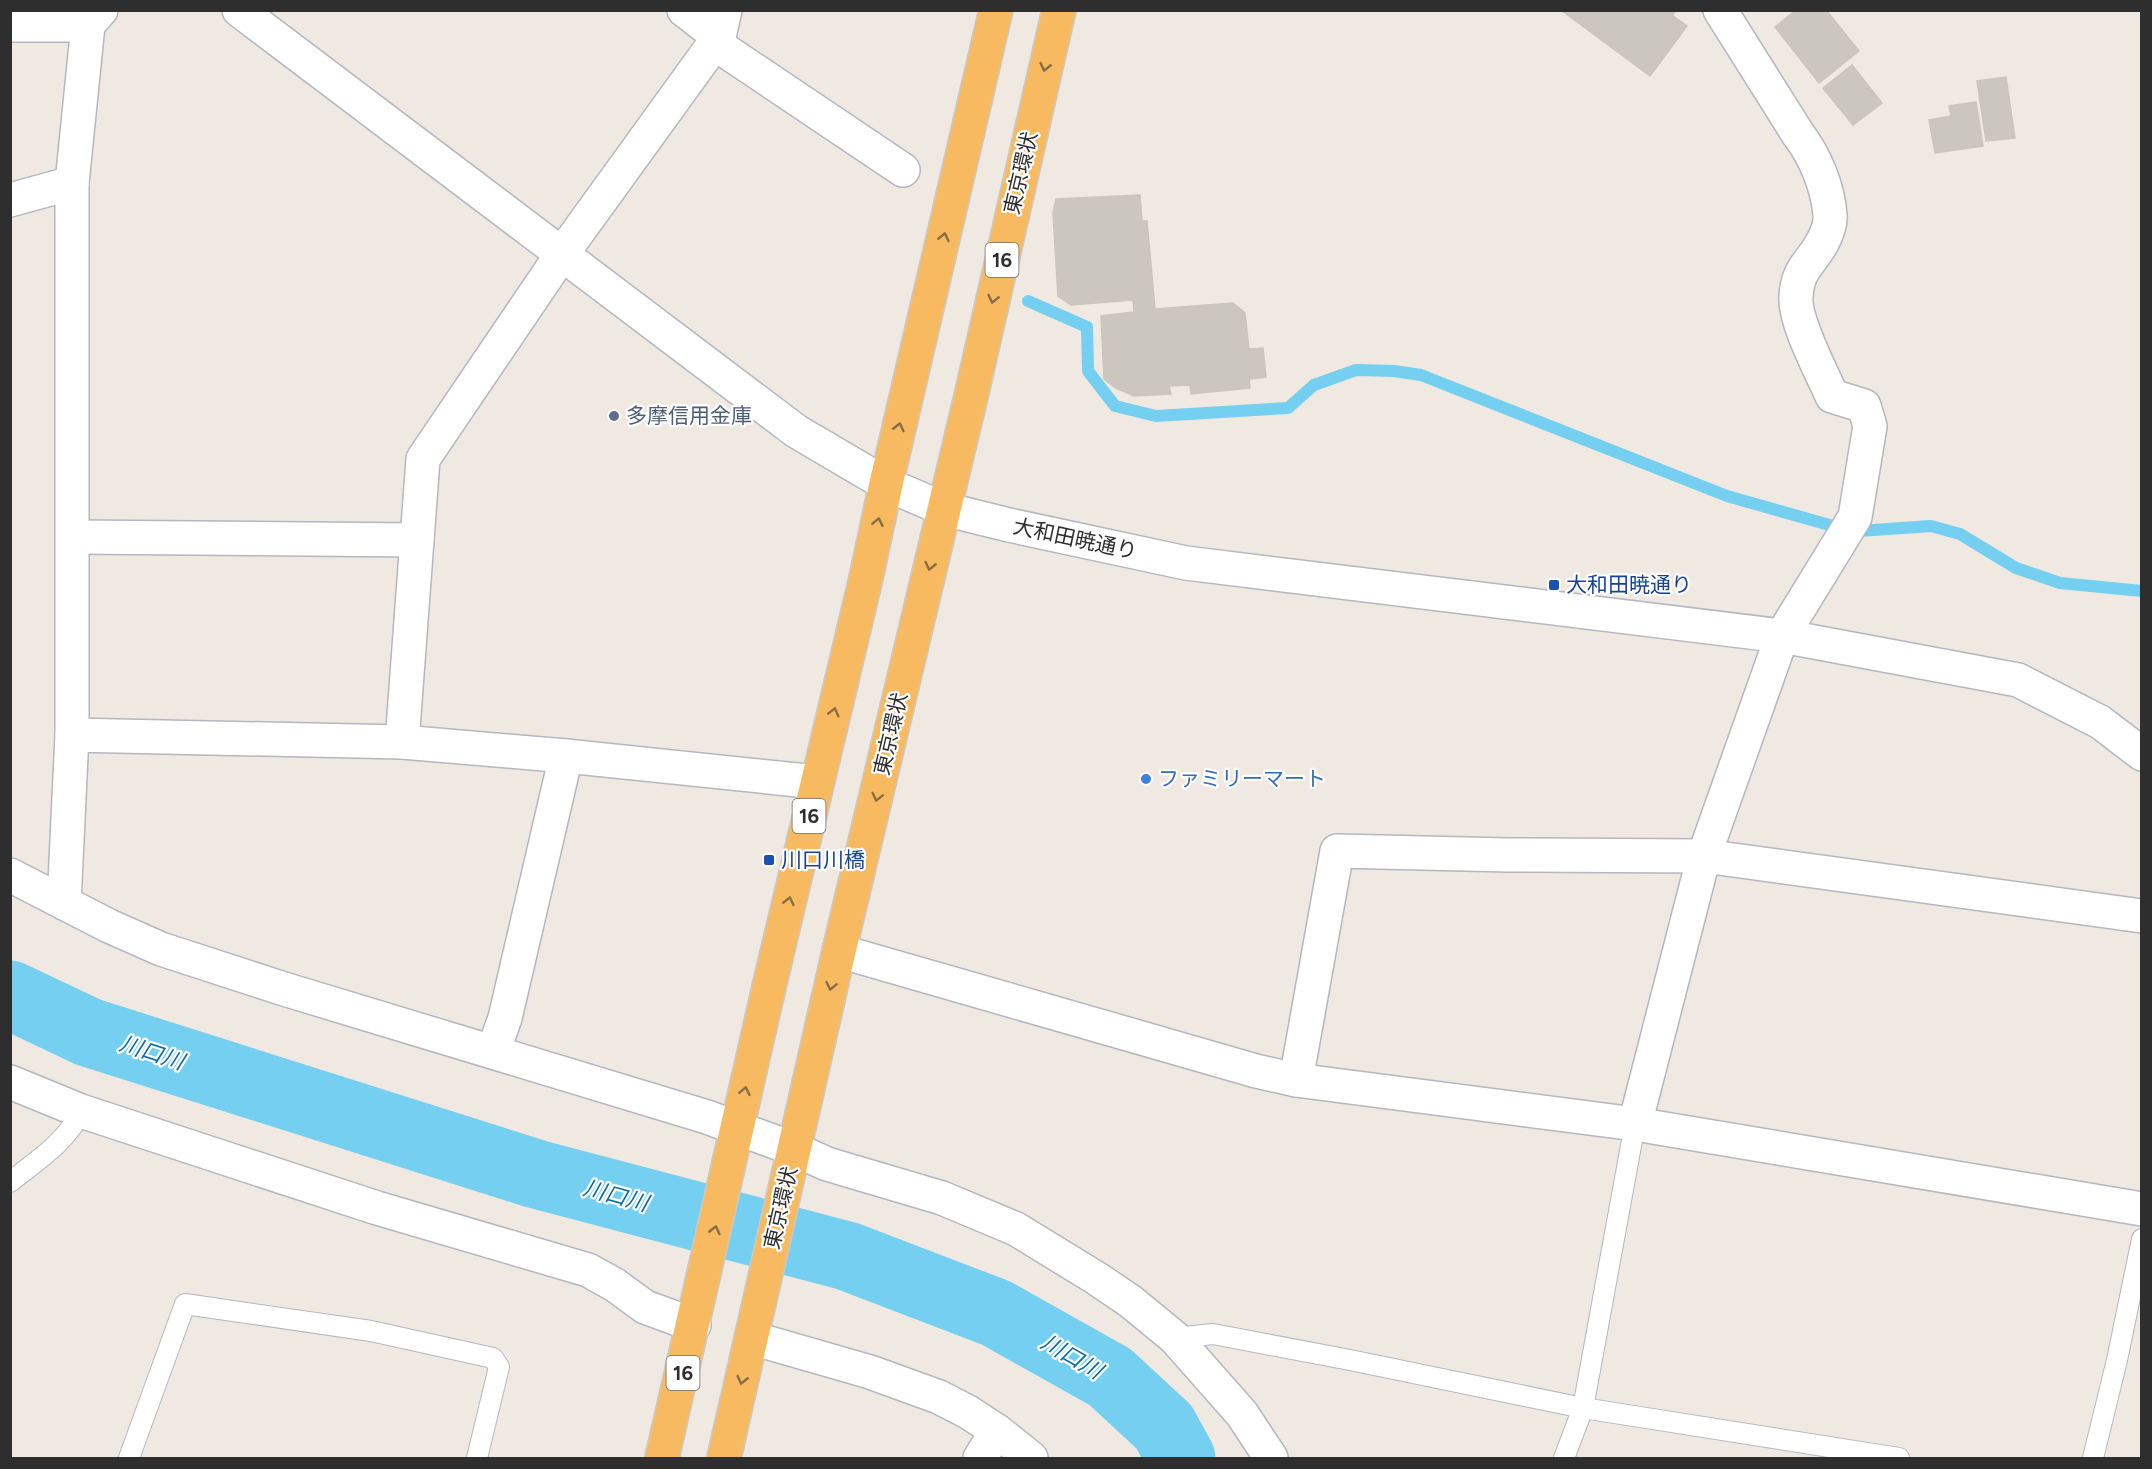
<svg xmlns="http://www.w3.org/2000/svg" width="2152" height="1469" font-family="Figtree,'Noto Sans JP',sans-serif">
<rect width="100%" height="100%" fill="#efe9e1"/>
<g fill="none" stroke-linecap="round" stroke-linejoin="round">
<!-- stream -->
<g stroke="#75cff0" stroke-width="12">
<polyline points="1028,301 1087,327 1088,371 1115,406 1156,416 1288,408 1314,385 1356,370 1394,371 1421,375 1727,496 1833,526"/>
<polyline points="1859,531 1931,526 1960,534 2016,568 2060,583 2142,591"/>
</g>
<!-- river -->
<polyline stroke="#75cff0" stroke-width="69" points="10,995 88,1032 536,1174 847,1256 996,1313 1110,1377 1164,1427 1181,1458"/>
</g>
<!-- building -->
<g fill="#cbc7bf" stroke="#cbc5ba" stroke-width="1.5">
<polygon points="1561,10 1675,10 1673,16 1687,26 1650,76"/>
<polygon points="1796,10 1826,10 1859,51 1819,83 1775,27"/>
<polygon points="1852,65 1882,103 1853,125 1823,88"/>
<polygon points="2006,77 2015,138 1986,141 1977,81"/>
<polygon points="1976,102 1983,146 1935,153 1929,120 1951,116 1949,106"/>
<polygon points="1140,195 1142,221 1147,221 1155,309 1233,303 1245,313 1249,349 1263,348 1266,377 1249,379 1250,388 1191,394 1190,385 1169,386 1171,394 1134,396 1116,388 1104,379 1101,316 1134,312 1133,300 1071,305 1058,296 1053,213 1056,199"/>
</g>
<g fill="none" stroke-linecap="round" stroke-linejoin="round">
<!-- service casing -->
<g stroke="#b4b7c1" stroke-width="22">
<g id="service">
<path d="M 10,1182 C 35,1162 68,1141 81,1111"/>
<polyline points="1175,1338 1213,1334 1350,1360 1583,1408 1899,1458"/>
<polyline points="129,1458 185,1304 371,1331 493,1358 499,1367 477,1458"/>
<polyline points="1564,1458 1583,1408 1635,1124"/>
<polyline points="2093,1458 2117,1360 2142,1239"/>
</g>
</g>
<!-- minor casing -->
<g stroke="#b4b7c1" stroke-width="36">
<g id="minor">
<polyline points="239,10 796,431 886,484"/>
<polyline points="684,10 719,37"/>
<polyline points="10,25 88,25"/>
<polyline points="714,43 903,170"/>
<polyline points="10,200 72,183"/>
<polyline points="73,537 417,540"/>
<polyline points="72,735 72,183 88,25 101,10"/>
<polyline points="402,742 423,459 562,254 719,37 725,10"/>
<polyline points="10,875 109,926 161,949 284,989 707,1117 794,1149 827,1164 942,1198 1016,1229 1096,1278 1130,1301 1175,1338 1242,1414 1271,1458"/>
<polyline points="64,903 72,735 402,742 566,756 817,782"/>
<polyline points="839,951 1256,1071 1296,1080 1635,1124 2142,1209"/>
<polyline points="493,1052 505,1018 566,756"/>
<polyline points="1296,1080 1337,851 1508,855 1704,856 2142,916"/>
<polyline points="10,1082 81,1111 377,1208 588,1270 615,1285 645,1307 694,1325"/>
<path d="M 1635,1124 L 1704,856 L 1782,636 L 1855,517 L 1870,426 L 1864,406 L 1832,396 C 1822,373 1794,321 1796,297 C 1797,268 1812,263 1823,241 C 1827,234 1831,222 1830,215 C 1828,187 1815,156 1798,134 L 1720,10"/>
<polyline points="752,1338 870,1372 939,1397 968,1412 997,1431 1031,1458"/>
<polyline points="980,1458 997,1431"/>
</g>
</g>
<!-- tertiary casing -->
<g stroke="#b4b7c1" stroke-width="36">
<polyline id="tertiary" points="886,484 944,509 1009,525 1186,563 1782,636 2018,680 2100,722 2142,754"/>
</g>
<!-- trunk casing -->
<g stroke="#c9c9c9" stroke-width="36">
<g id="trunk">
<polyline points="662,1458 769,987 866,578 886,484 996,10"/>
<polyline points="724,1458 839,951 972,392 1059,10"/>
</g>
</g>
<!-- service -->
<use href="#service" stroke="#fff" stroke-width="20"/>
<!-- minor -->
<use href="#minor" stroke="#fff" stroke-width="33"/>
<!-- tertiary -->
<use href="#tertiary" stroke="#fff" stroke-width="33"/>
<!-- trunk -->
<use href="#trunk" stroke="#f8ba60" stroke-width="33"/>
</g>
<!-- one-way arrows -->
<defs><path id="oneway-chevron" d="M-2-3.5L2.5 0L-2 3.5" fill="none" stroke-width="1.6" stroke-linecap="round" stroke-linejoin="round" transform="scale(1.5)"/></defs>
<g stroke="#896d44">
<use href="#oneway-chevron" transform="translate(1045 67) rotate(103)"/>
<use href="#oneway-chevron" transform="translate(944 237) rotate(-77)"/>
<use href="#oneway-chevron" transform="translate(993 299) rotate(103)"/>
<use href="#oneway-chevron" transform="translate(899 427) rotate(-77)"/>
<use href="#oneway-chevron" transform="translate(878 522) rotate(-78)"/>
<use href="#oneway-chevron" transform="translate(930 566) rotate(103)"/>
<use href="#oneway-chevron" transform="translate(834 712) rotate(-76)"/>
<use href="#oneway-chevron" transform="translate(877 797) rotate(104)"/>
<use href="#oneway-chevron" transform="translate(789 901) rotate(-77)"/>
<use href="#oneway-chevron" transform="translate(831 986) rotate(102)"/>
<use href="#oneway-chevron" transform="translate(745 1091) rotate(-78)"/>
<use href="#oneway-chevron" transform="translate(715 1230) rotate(-77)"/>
<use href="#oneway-chevron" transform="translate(742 1380) rotate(103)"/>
</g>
<!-- markers -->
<circle fill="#5c6f8a" stroke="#fff" stroke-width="2" cx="614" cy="416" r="6"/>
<g fill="#1a4fb4" stroke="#fff" stroke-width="2">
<rect x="1548" y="579" width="12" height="12" rx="3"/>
<rect x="763" y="854" width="12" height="12" rx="3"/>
</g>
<circle fill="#3f7fe0" stroke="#fff" stroke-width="2" cx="1146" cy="779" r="6"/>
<g text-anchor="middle" stroke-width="4.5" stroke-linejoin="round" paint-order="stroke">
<!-- shield labels -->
<g fill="#fff" stroke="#6d6d6d" stroke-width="1.5">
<rect x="985.5" y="243" width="33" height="34" rx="4.5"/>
<rect x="792.5" y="799" width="33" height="34" rx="4.5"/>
<rect x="666.5" y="1356" width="33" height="34" rx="4.5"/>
</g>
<g font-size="20" font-weight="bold" fill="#2e2e2e">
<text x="1002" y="267">16</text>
<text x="809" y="823">16</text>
<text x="683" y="1380">16</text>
</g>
<!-- street labels -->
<g font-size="21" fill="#2e2e2e" stroke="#fff">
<text transform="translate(1021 173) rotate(-77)" y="7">東京環状</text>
<text transform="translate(1075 539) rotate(12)" y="7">大和田暁通り</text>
<text transform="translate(891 734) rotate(-77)" y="7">東京環状</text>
<text transform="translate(781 1208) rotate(-77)" y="7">東京環状</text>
</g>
<!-- service labels -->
<g font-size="21" fill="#4e5e75" stroke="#fff" text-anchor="start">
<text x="626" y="423">多摩信用金庫</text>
</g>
<!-- transit labels -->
<g font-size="21" fill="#164399" stroke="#fff" text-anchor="start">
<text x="1566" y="592">大和田暁通り</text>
<text x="781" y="867">川口川橋</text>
</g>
<!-- shop labels -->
<g font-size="21" fill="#366cbe" stroke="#fff" text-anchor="start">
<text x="1158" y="786">ファミリーマート</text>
</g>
<!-- water labels -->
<g font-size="22" font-style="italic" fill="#0d6fa3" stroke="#fff">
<text transform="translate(152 1052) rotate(18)" y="8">川口川</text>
<text transform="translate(616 1195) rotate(15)" y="8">川口川</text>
<text transform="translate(1072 1356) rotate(30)" y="8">川口川</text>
</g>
</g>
<!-- border -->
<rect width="2152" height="1469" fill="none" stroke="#2e2e2e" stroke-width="24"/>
</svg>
